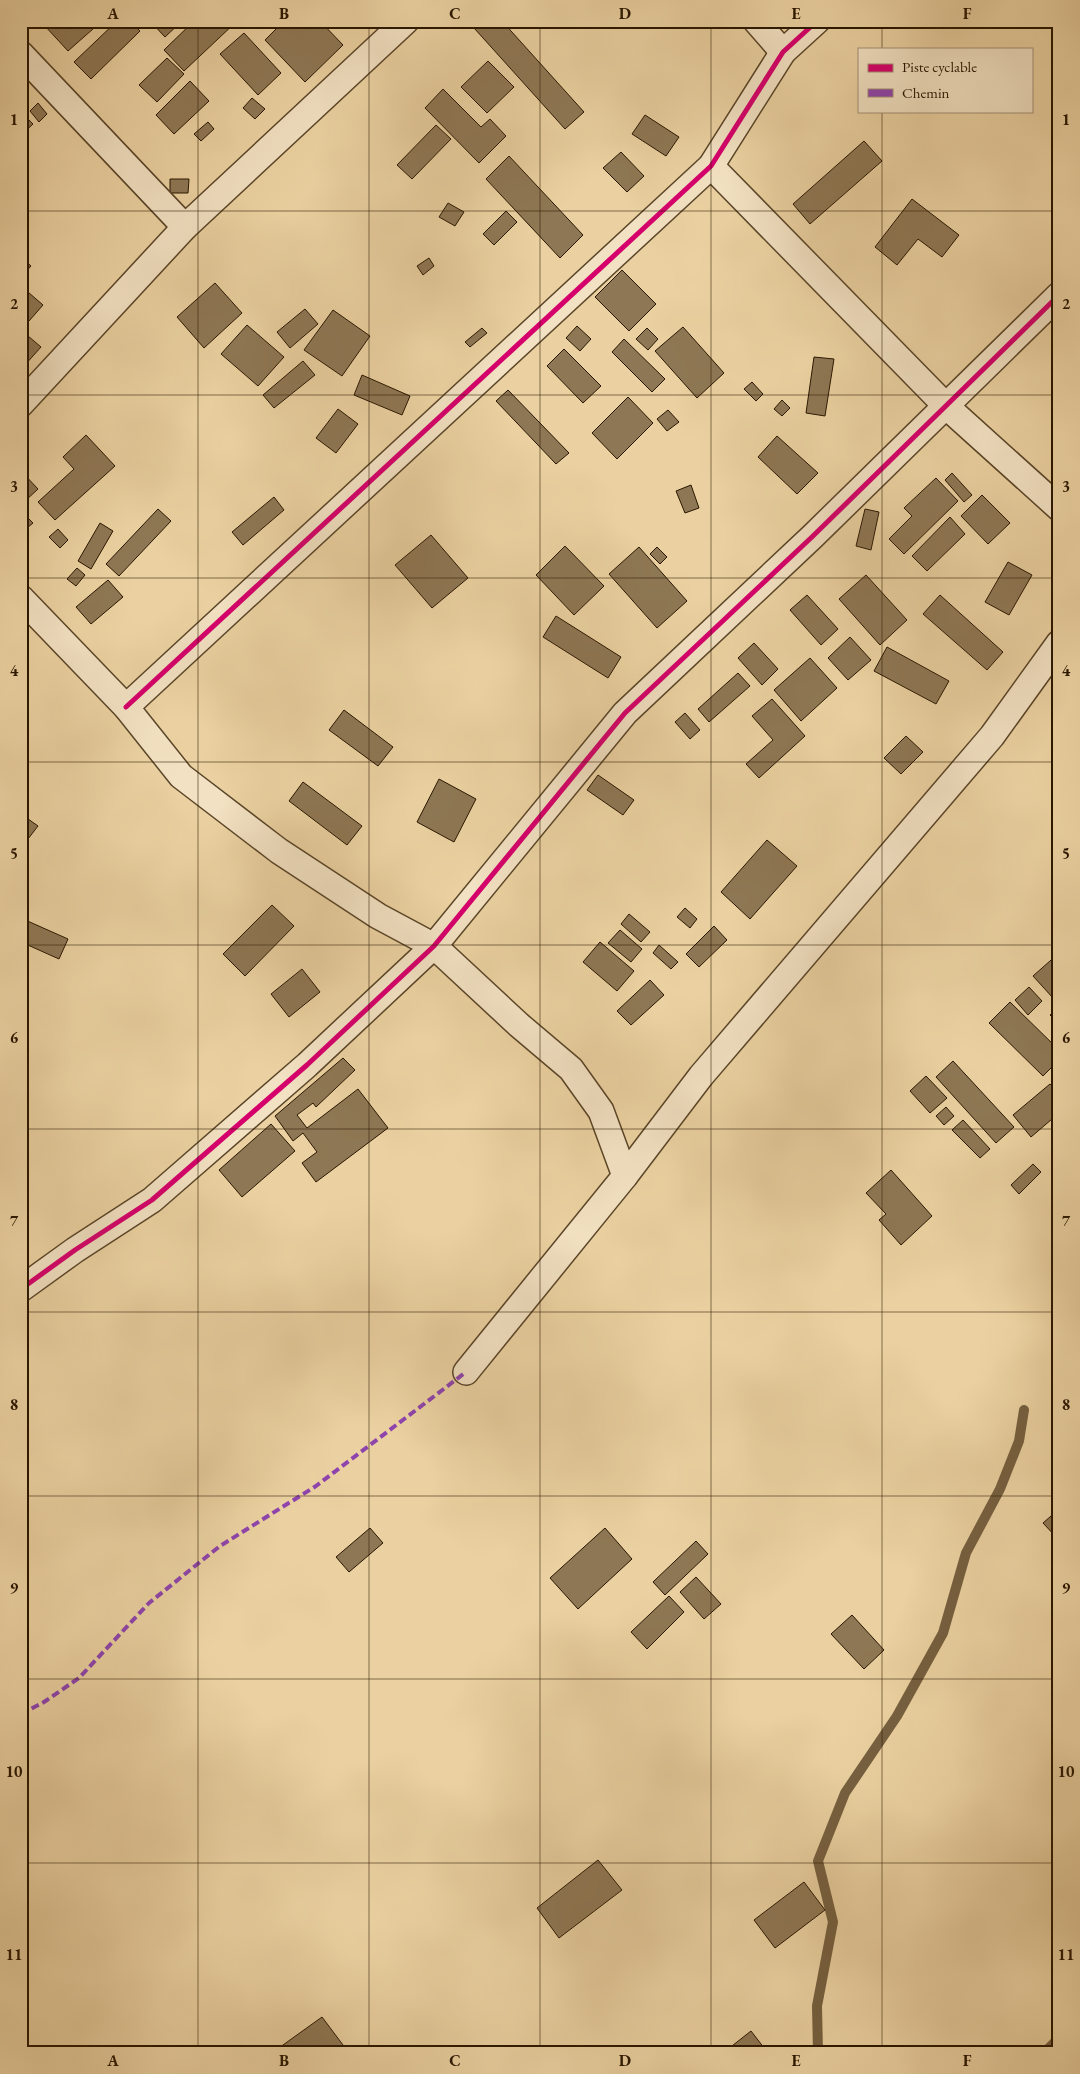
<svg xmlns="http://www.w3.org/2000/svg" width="1080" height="2074" font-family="'EB Garamond',serif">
<rect width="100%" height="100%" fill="#ebd1a1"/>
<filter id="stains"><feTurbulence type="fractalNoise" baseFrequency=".004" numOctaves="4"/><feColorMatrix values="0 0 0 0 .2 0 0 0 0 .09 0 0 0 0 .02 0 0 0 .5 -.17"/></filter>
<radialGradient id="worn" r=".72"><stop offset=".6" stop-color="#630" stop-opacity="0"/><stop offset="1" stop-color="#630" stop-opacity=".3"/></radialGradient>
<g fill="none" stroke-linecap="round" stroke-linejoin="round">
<!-- stream -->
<g stroke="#766040" stroke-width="10">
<polyline points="818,2053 817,2006 833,1922 818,1861 845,1793 897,1716 943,1633 966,1553 1000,1489 1019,1441 1024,1410"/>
<polyline points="1044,2053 1059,2038"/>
</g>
</g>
<!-- building -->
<g fill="#8e7754" stroke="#291600">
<polygon points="48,21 102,21 68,51 44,25"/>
<polygon points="117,21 130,21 140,31 91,79 74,62"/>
<polygon points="150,21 182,21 165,37"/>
<polygon points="194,21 236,22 184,71 164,50"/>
<polygon points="284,21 320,21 343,45 305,82 265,40"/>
<polygon points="481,21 502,21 584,112 565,129 474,28"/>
<polygon points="244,33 281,73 258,95 220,54"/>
<polygon points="167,58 184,74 157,102 139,85"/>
<polygon points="488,61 514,87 487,113 461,87"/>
<polygon points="190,81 209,101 174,134 156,115"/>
<polygon points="443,89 481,127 490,119 506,136 479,163 425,108"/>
<polygon points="252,98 265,109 255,119 243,108"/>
<polygon points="38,103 47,114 39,122 30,111"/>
<polygon points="24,115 33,124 21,135 21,118"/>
<polygon points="645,115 679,137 666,156 632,134"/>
<polygon points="208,122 214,129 201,141 194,134"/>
<polygon points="436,125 451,139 412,179 397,165"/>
<polygon points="864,141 882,161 810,224 793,204"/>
<polygon points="621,152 644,176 627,192 603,168"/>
<polygon points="509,156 583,235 560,258 486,179"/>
<polygon points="170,179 189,179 188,193 170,193"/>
<polygon points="912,199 959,235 942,257 918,239 897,265 875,247"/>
<polygon points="448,203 464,212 455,226 439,217"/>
<polygon points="21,208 29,217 21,224"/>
<polygon points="506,211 517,222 494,245 483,234"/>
<polygon points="21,257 31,266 21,277"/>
<polygon points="429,258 434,266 423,275 417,266"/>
<polygon points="622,270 656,304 629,331 595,297"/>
<polygon points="215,283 242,313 204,348 177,317"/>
<polygon points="21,286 43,305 29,321 21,314"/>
<polygon points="305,309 318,324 290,348 277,332"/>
<polygon points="333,310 370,336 342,376 304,350"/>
<polygon points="247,325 284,357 258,386 221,354"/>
<polygon points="577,326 591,339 580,351 566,338"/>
<polygon points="683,327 724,373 697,398 655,351"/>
<polygon points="482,328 487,333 470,347 465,342"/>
<polygon points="647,328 658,339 648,350 636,339"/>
<polygon points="21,330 41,347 24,366 21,363"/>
<polygon points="624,339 665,379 652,392 612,352"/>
<polygon points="564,349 601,386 583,403 547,366"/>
<polygon points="814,357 834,359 825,416 806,413"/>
<polygon points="303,361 315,375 274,408 263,395"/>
<polygon points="362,375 410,396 402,415 354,395"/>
<polygon points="752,382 763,394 756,401 744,389"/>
<polygon points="508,390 569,453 556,464 496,401"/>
<polygon points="628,397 653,423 617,459 592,433"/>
<polygon points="782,400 790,408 782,416 774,409"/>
<polygon points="338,409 358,424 336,453 316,438"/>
<polygon points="668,410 679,422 667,431 657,419"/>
<polygon points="86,435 115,466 55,520 38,502 74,469 63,457"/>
<polygon points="777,436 818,473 797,494 758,457"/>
<polygon points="21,471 38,489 25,501 21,498"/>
<polygon points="952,473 972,495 964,502 945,480"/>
<polygon points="936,478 958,501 904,554 889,539 912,516 904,508"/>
<polygon points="691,485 699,508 685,513 676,491"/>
<polygon points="982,495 1010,523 988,544 961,516"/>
<polygon points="274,497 284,510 243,545 232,532"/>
<polygon points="158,509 171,521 119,576 106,564"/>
<polygon points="865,509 879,512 871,550 856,546"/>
<polygon points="22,512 33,523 21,533 21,513"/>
<polygon points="950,517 965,534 927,571 912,556"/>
<polygon points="100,523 113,531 91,569 78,561"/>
<polygon points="58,529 68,540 60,548 49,537"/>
<polygon points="431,535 468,578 432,608 395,565"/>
<polygon points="565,546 604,586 574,615 536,575"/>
<polygon points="639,547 687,601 657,628 609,574"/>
<polygon points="657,547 667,557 660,564 650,554"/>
<polygon points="1008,562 1032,575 1009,615 985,602"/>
<polygon points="77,568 85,575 76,586 67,579"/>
<polygon points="866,575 907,620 880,645 839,599"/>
<polygon points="108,580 123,597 91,624 76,607"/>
<polygon points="807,595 838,629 821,645 790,610"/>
<polygon points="940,595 1003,652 987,670 923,614"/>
<polygon points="556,616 621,657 608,678 543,637"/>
<polygon points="850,637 871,660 848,680 828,658"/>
<polygon points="754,643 778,669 762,685 738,658"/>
<polygon points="887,647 949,681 936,704 874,671"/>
<polygon points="810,658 837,688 801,721 774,690"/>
<polygon points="738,673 750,686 709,722 698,709"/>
<polygon points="772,699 805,736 759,778 746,764 773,740 752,716"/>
<polygon points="344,710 393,747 378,766 329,730"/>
<polygon points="685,713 700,730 690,739 675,722"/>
<polygon points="906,736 923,752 901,774 884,758"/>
<polygon points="598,775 634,800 623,815 587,790"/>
<polygon points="439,779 476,799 454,842 417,822"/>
<polygon points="303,782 362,826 347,845 289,801"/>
<polygon points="21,814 38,826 21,848"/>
<polygon points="767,840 797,866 750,919 721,892"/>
<polygon points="272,905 294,926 245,976 223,954"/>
<polygon points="685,908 697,919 690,928 677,917"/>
<polygon points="629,914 650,932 641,942 621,924"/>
<polygon points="23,919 68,939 59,959 21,942"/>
<polygon points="714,926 727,940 699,967 686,954"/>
<polygon points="620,930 642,949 631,962 608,943"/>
<polygon points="600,942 634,971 617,991 583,962"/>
<polygon points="659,945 678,962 671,969 653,953"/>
<polygon points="1059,953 1059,993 1053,998 1033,976"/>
<polygon points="302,969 320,992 289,1017 271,994"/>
<polygon points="650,980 664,995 631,1025 617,1011"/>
<polygon points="1029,987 1042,1001 1028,1015 1015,1000"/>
<polygon points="1010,1002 1059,1050 1059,1060 1043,1076 989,1023"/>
<polygon points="1059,1007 1059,1024 1050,1015"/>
<polygon points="21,1043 29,1049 21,1058"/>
<polygon points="343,1058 355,1070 316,1107 313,1103 297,1115 307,1128 358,1089 388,1128 316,1182 302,1163 317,1152 303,1133 293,1141 275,1116"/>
<polygon points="953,1061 1014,1127 996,1143 936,1077"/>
<polygon points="926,1076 947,1098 930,1113 910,1091"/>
<polygon points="1059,1078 1059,1088 1054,1083"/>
<polygon points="1050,1084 1059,1093 1059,1113 1031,1137 1013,1115"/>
<polygon points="946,1107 954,1116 944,1125 936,1116"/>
<polygon points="963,1120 990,1149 980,1158 952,1130"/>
<polygon points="271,1124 295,1151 242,1197 219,1170"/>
<polygon points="1059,1152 1059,1162 1054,1156"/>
<polygon points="1033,1164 1041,1172 1019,1194 1011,1185"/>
<polygon points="891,1170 932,1216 901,1245 879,1220 886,1214 866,1193"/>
<polygon points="1059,1509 1059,1536 1057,1538 1043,1523"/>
<polygon points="370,1528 383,1543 349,1572 336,1557"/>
<polygon points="605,1528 632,1559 578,1609 550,1578"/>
<polygon points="696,1541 708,1554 665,1595 653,1582"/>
<polygon points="696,1577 721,1604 704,1619 680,1592"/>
<polygon points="669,1596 684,1612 647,1649 631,1632"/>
<polygon points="852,1615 884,1650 864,1669 831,1634"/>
<polygon points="598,1860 622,1890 559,1938 537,1908"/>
<polygon points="804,1882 825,1910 775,1948 754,1920"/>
<polygon points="322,2017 349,2053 278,2053 276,2050"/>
<polygon points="751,2031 768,2053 723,2053"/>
</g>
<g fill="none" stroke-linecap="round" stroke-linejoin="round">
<!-- street casing -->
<g stroke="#5a4528" stroke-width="28">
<g id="street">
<polyline points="756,21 783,52"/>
<polyline points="21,54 185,227"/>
<polyline points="711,166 947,407 1059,508"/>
<polyline points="21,404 185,227 406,21"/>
<polyline points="21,598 126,707 181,776 279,851 378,916 434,946 519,1025 571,1069 601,1111 625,1176"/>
<polyline points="126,707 711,166 783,52 817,21"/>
<polyline points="21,1289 75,1250 152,1200 307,1065 434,946 625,713 813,536 1059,295"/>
<polyline points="466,1372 625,1176 701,1076 992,736 1059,643"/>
</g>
</g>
<!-- street -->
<use href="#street" stroke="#f2e1c2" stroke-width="25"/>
<!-- quiet -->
<polyline stroke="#8e44ad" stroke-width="4" stroke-dasharray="8 4" stroke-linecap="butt" points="21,1714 44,1702 79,1678 149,1603 220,1546 316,1486 466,1372"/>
<!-- cycleway casing -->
<g stroke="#f2e1c2" stroke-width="8">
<g id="cycleway">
<polyline points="126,707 711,166 783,52 817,21"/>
<polyline points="21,1289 75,1250 152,1200 307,1065 434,946 625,713 813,536 1059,295"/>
</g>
</g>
<!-- cycleway -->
<use href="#cycleway" stroke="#d6006c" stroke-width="5"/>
</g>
<!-- grid -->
<path fill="none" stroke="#291600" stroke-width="1" stroke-opacity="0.55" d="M 198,21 L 198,2053M 369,21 L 369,2053M 540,21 L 540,2053M 711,21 L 711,2053M 882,21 L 882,49M 882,111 L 882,2053M 21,211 L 1059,211M 21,395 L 1059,395M 21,578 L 1059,578M 21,762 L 1059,762M 21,945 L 1059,945M 21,1129 L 1059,1129M 21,1312 L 1059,1312M 21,1496 L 1059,1496M 21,1679 L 1059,1679M 21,1863 L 1059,1863"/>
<!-- margin -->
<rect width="1080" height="2074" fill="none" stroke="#ebd1a1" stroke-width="55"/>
<!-- legend -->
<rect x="858" y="48" width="175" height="65" fill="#f2e1c2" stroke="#a29074"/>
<rect x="868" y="64" width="25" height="8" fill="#d6006c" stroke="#a29074"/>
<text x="902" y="72" font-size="15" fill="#291600">Piste cyclable</text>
<rect x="868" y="89" width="25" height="8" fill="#8e44ad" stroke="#a29074"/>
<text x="902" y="98" font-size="15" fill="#291600">Chemin</text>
<rect x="28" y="28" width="1024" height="2018" fill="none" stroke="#291600" stroke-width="2"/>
<g font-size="16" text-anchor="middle" font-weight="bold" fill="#291600">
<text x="113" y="19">A</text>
<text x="284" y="19">B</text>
<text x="455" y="19">C</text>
<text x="625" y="19">D</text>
<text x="796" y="19">E</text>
<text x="967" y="19">F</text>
<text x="14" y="125">1</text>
<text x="1066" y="125">1</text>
<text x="14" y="309">2</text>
<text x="1066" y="309">2</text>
<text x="14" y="492">3</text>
<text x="1066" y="492">3</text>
<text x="14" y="676">4</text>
<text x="1066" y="676">4</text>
<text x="14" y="859">5</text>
<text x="1066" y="859">5</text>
<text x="14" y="1043">6</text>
<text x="1066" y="1043">6</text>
<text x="14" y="1226">7</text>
<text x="1066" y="1226">7</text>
<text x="14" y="1410">8</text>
<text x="1066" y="1410">8</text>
<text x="14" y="1593">9</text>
<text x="1066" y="1593">9</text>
<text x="14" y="1777">10</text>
<text x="1066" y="1777">10</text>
<text x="14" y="1960">11</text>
<text x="1066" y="1960">11</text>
<text x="113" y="2066">A</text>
<text x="284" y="2066">B</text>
<text x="455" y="2066">C</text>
<text x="625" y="2066">D</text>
<text x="796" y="2066">E</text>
<text x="967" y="2066">F</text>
</g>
<rect width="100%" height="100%" filter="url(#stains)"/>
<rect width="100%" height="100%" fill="url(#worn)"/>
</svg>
